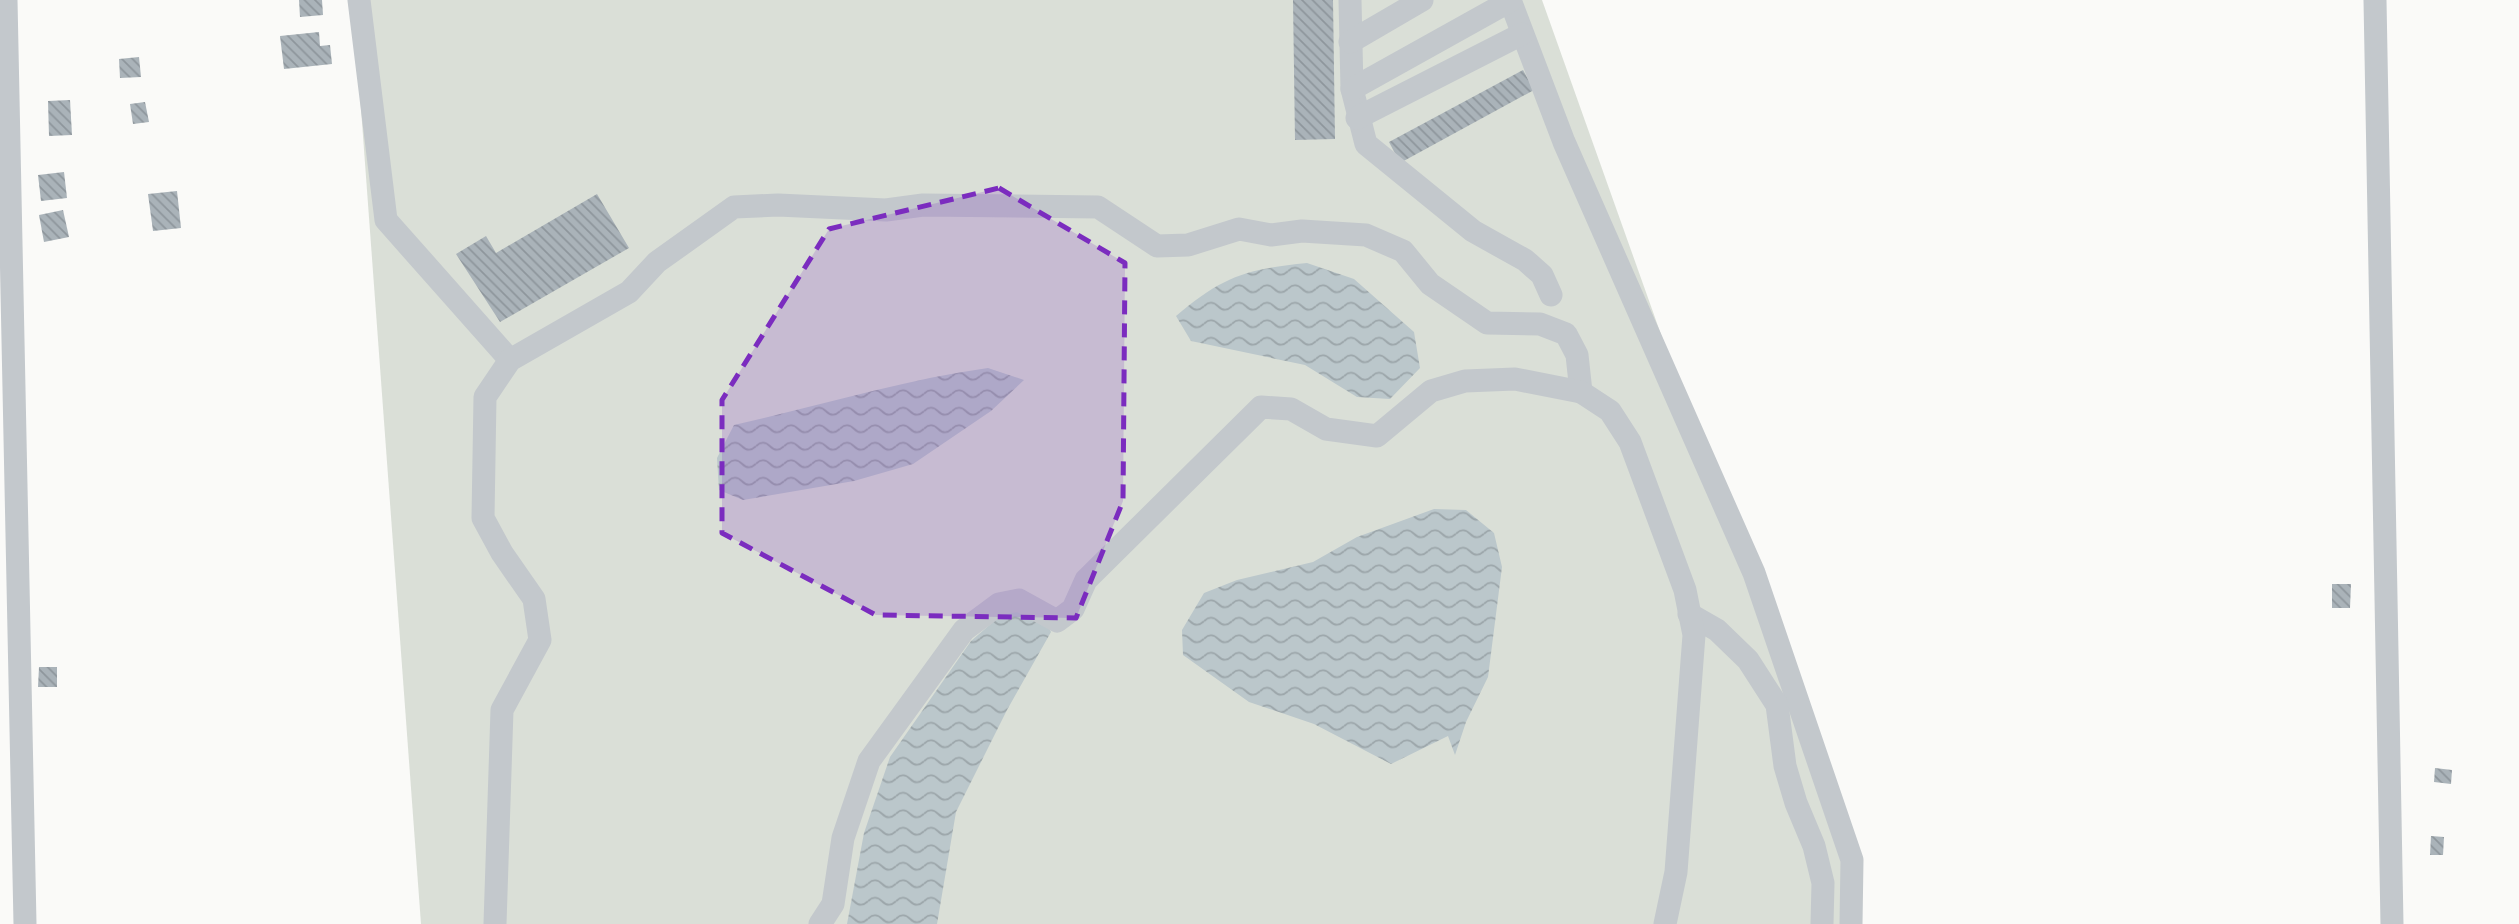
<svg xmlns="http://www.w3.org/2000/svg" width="2519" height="924" font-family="'Nunito Sans',sans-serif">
<defs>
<pattern id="water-waves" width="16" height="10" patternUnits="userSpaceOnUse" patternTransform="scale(1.75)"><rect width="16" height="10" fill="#bbc7cb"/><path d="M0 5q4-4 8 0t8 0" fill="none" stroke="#9ca6aa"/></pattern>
<pattern id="building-back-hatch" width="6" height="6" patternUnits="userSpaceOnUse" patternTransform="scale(1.75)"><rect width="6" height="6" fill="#aab3b9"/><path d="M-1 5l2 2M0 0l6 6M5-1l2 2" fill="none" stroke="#8e969c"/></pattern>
</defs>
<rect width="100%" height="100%" fill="#fafaf8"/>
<!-- grass -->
<polygon fill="#dadfd7" points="353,0 1542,0 1753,593 1862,924 421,924"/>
<!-- water -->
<g fill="url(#water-waves)">
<path d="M 1307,263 L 1354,279 L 1414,332 L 1420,368 L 1390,399 L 1357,397 L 1305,365 L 1191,341 L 1176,316 C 1223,276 1247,269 1307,263 Z"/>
<path d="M 988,368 L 1024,380 L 991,411 L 913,464 L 854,481 L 743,500 L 719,490 L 717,458 L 734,425 C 819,406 902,380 988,368 Z"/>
<polygon points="1434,509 1466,510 1494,533 1502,567 1488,677 1466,722 1455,755 1448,736 1391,764 1314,724 1249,702 1183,655 1182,630 1204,593 1237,580 1313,562 1357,537"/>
<polygon points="1037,605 1051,632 1007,710 956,812 937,924 847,924 864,833 890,757 971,641 1008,609"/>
</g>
<!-- building -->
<g fill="url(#building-back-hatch)">
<polygon points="299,0 322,0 323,15 300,17"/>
<polygon points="1293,0 1333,0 1335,139 1295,140"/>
<polygon points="319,32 320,46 330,45 332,64 284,69 280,36"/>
<polygon points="139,57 141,77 120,78 119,59"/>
<polygon points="1523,70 1534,90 1400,163 1389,142"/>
<polygon points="70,100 72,135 49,136 48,101"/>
<polygon points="145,102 149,122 133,124 130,104"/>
<polygon points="64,172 67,198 41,201 38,175"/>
<polygon points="177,191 181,228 153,231 148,194"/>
<polygon points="597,194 629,248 500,322 456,254 486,236 496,253"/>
<polygon points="63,210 69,237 44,242 39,215"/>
<polygon points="2332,584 2351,584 2350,608 2332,608"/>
<polygon points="39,667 57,667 57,687 38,687"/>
<polygon points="2435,768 2452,770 2451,784 2434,782"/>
<polygon points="2431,836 2444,837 2443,855 2430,855"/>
</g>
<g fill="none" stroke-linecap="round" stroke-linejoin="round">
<!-- minor -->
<g stroke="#c3c8cc" stroke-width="23">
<polyline points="6,0 25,924"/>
<polyline points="359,0 386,220 510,360"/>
<polyline points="1350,0 1352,89 1366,144 1473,231 1525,260 1542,275 1551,295"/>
<polyline points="1510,0 1564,142 1754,573 1852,860 1851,924"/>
<polyline points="2375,0 2392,924"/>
<polyline points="1350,42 1422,0"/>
<polyline points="1352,89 1510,1"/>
<polyline points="1357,118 1522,34"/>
<polyline points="1689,614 1717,630 1748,660 1777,705 1785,766 1796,803 1814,846 1823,883 1822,924"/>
<polyline points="495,924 502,710 540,640 534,599 502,553 483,518 485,397 510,360 629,292 657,262 734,207 778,205 886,210 923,205 1098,207 1157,246 1188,245 1239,229 1271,235 1302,231 1366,235 1403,251 1430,284 1487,323 1540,324 1566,334 1577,355 1581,392"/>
<polyline points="820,924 833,904 843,838 869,761 964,630 999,604 1019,600 1057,621 1073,609 1086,580 1261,407 1291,409 1326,429 1377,436 1431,391 1465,381 1515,379 1581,392 1610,411 1630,442 1685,590 1694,635 1676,872 1665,924"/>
</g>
</g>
<!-- marked area -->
<path fill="#7b2cbf" fill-opacity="0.2" stroke="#7b2cbf" stroke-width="5" stroke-dasharray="14 9" stroke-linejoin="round" d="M 999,188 L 1125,263 L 1123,501 L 1076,618 L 876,615 L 722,533 L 722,400 L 829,229 Z"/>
</svg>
